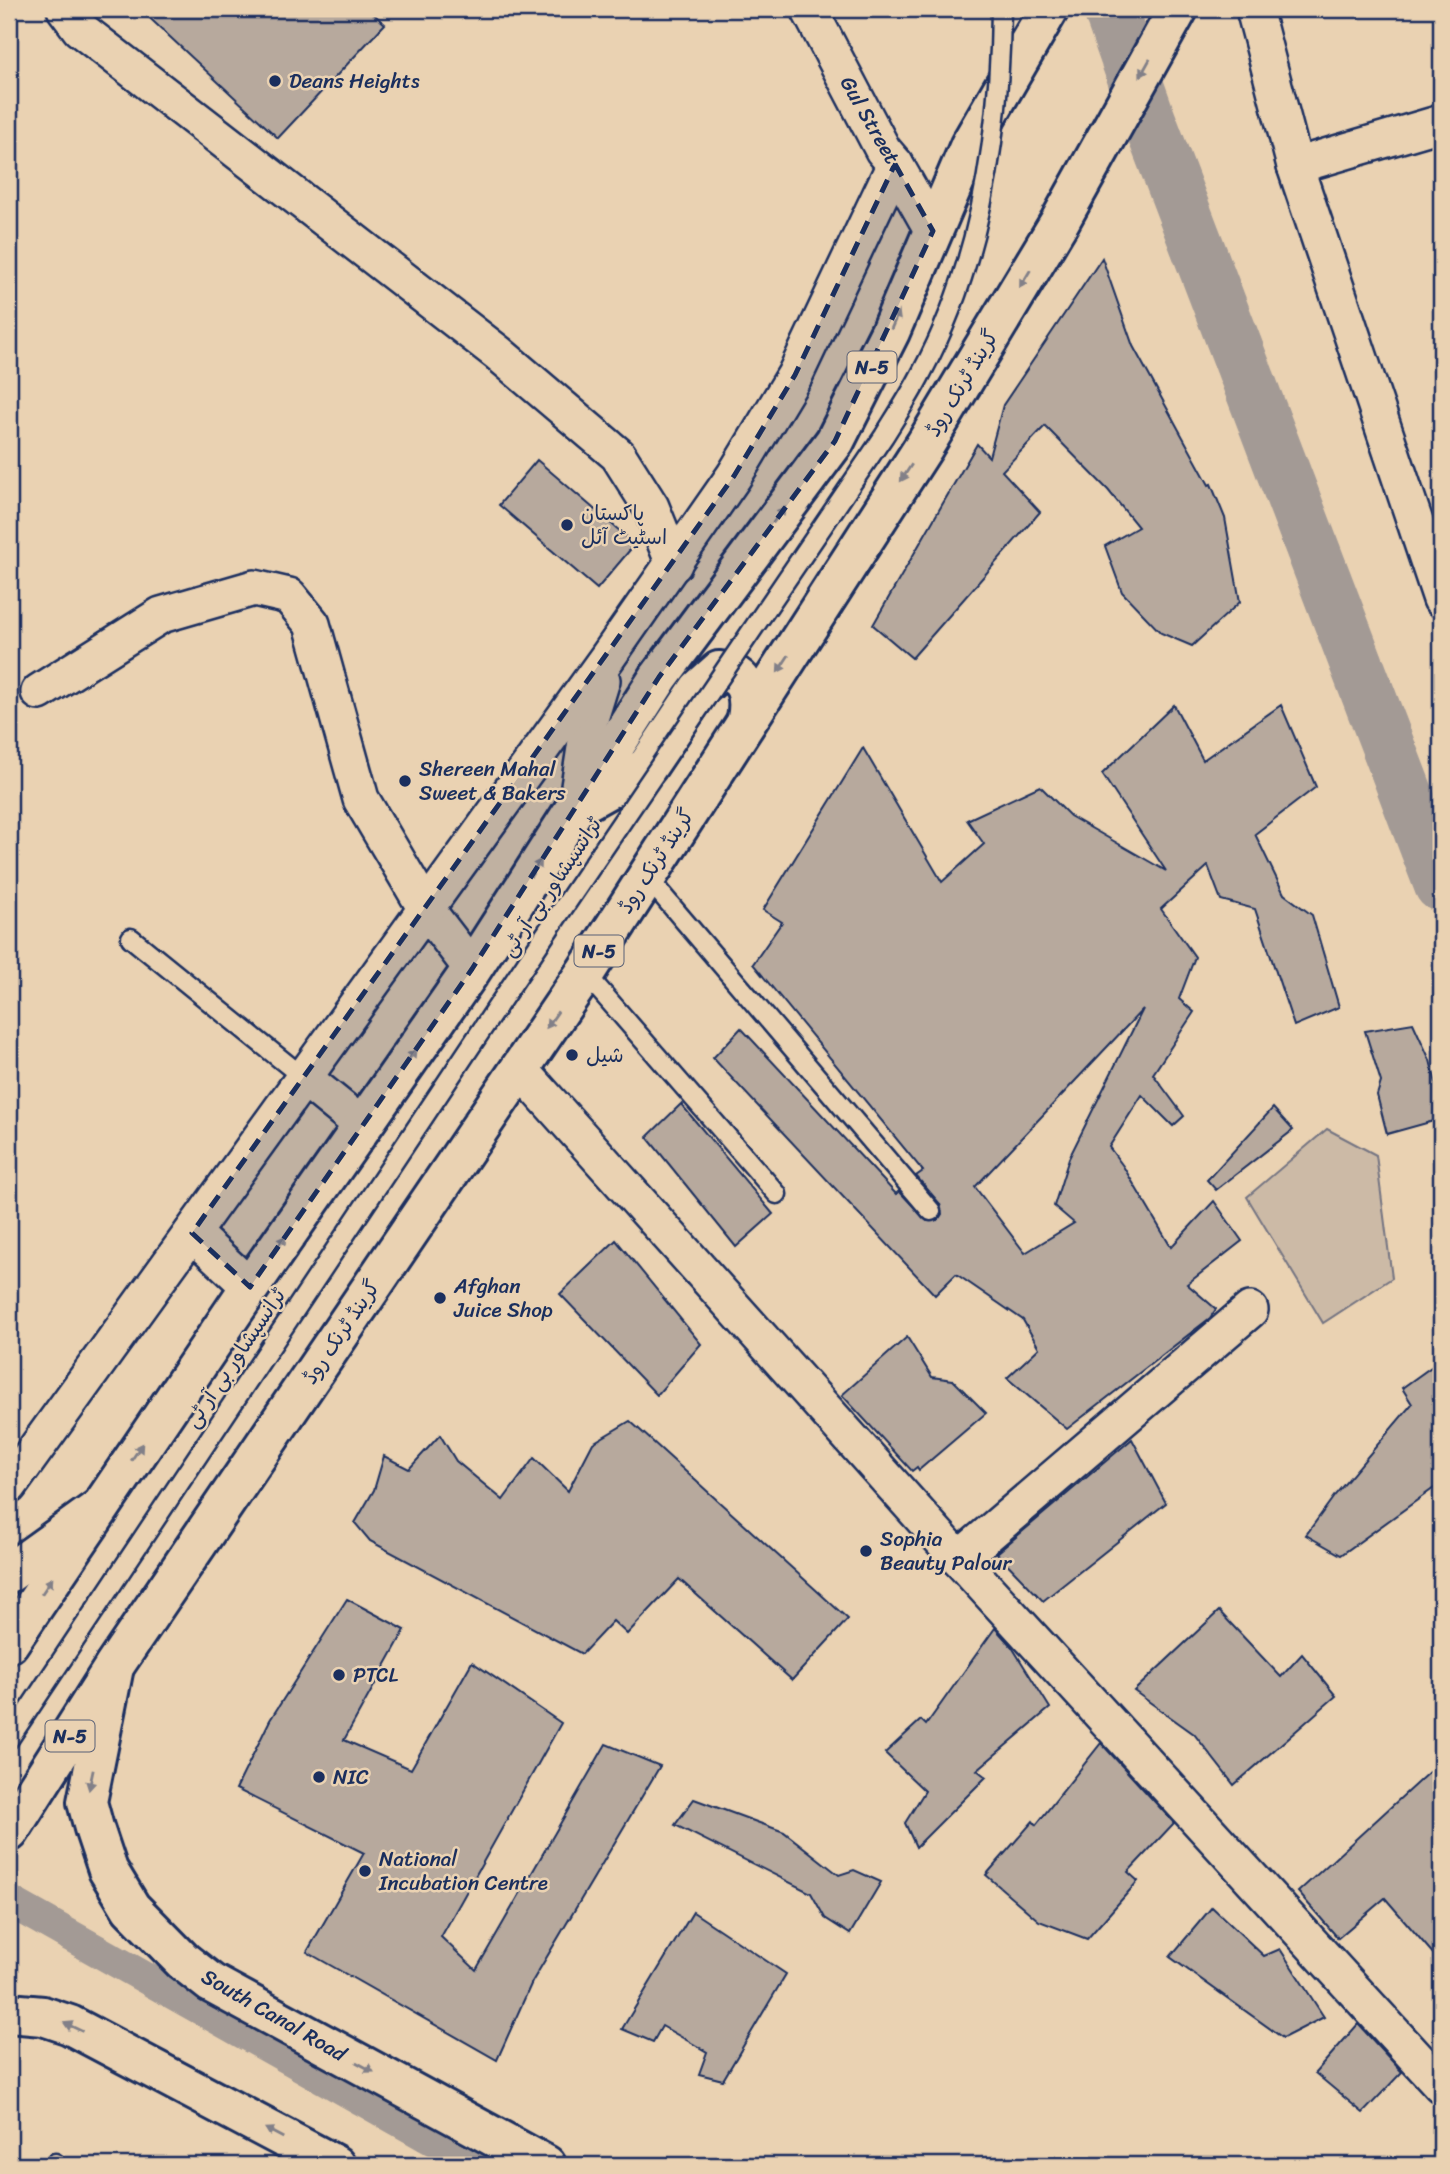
<svg xmlns="http://www.w3.org/2000/svg" width="1450" height="2174" font-family="Sriracha,'Playpen Sans Arabic',sans-serif">
<rect width="100%" height="100%" fill="#ead2b2"/>
<filter id="ink" filterUnits="userSpaceOnUse"><feTurbulence type="fractalNoise" baseFrequency=".0143" numOctaves="2"/><feDisplacementMap in="SourceGraphic" scale="14" xChannelSelector="R" yChannelSelector="G"/><feConvolveMatrix kernelMatrix="1 2 1 2 8 2 1 2 1" color-interpolation-filters="sRGB"/></filter>
<g filter="url(#ink)">
<!-- green -->
<polygon fill="#ccbaa6" stroke="#747482" stroke-width="2" points="1327,1129 1376,1155 1392,1278 1323,1323 1247,1197"/>
<g fill="none" stroke-linecap="round" stroke-linejoin="round">
<!-- canal -->
<polyline stroke="#a39a95" stroke-width="32" points="9,1901 478,2165"/>
<!-- river -->
<polyline stroke="#a39a95" stroke-width="54" points="1110,9 1149,120 1441,885"/>
</g>
<!-- building -->
<g fill="#b7a99d" stroke="#1b2f5e" stroke-width="2" fill-rule="evenodd">
<polygon points="140,9 368,9 385,24 278,138"/>
<polygon points="1102,258 1133,346 1209,485 1211,484 1225,518 1240,602 1192,646 1161,633 1122,592 1105,546 1138,527 1108,490 1045,426 1002,471 1040,512 912,658 873,625 977,444 989,457 1003,405"/>
<polygon points="537,460 635,544 597,589 499,505"/>
<path d="M 1174,705 L 1203,760 L 1281,705 L 1316,787 L 1255,834 L 1284,894 L 1312,915 L 1339,1007 L 1294,1026 L 1255,909 L 1221,900 L 1208,866 L 1161,909 L 1195,957 L 1179,999 L 1194,1012 L 1153,1074 L 1184,1116 L 1173,1126 L 1142,1095 L 1109,1147 L 1123,1166 L 1171,1247 L 1214,1201 L 1242,1241 L 1187,1284 L 1216,1309 L 1210,1318 L 1067,1429 L 1007,1378 L 1039,1348 L 1023,1320 L 956,1274 L 935,1295 L 713,1058 L 741,1028 L 896,1194 L 899,1191 L 927,1221 L 938,1220 L 942,1214 L 940,1204 L 916,1176 L 923,1171 L 753,964 L 782,922 L 763,910 L 863,748 L 942,882 L 984,844 L 967,820 L 1040,786 L 1070,816 L 1166,871 L 1102,774 ZM 1143,1009 L 1069,1158 L 1054,1206 L 1074,1223 L 1025,1253 L 975,1187 Z"/>
<polygon points="1413,1023 1430,1060 1441,1103 1441,1119 1387,1134 1377,1095 1381,1082 1365,1031"/>
<polygon points="681,1104 773,1214 736,1247 647,1137"/>
<polygon points="1273,1108 1293,1130 1216,1190 1207,1180"/>
<polygon points="616,1240 701,1344 657,1395 560,1294"/>
<polygon points="907,1337 932,1377 953,1380 986,1413 919,1470 917,1467 912,1471 842,1395"/>
<polygon points="1441,1360 1441,1483 1341,1555 1306,1535 1335,1495 1412,1404 1402,1388"/>
<polygon points="630,1421 848,1619 792,1680 679,1579 627,1634 613,1621 582,1654 370,1541 355,1523 374,1490 384,1456 409,1469 440,1435 456,1461 503,1500 534,1458 568,1491 593,1443"/>
<polygon points="1132,1439 1166,1503 1043,1601 997,1553"/>
<polygon points="347,1599 405,1630 344,1740 411,1769 472,1662 561,1723 441,1937 476,1970 606,1744 660,1766 532,1982 497,2060 307,1952 364,1853 236,1789 270,1720"/>
<polygon points="1219,1611 1281,1677 1302,1654 1336,1696 1234,1785 1194,1734 1134,1691"/>
<polygon points="995,1628 1012,1647 1050,1708 977,1770 986,1777 916,1847 905,1823 925,1791 885,1753 921,1720 926,1725"/>
<polygon points="1101,1743 1174,1823 1128,1872 1138,1881 1087,1939 1039,1921 986,1875 1033,1821 1036,1825"/>
<polygon points="1441,1761 1441,1963 1385,1898 1338,1938 1298,1892"/>
<polygon points="694,1799 784,1832 839,1875 854,1870 881,1882 850,1934 825,1918 811,1893 675,1825"/>
<polygon points="1212,1907 1264,1956 1280,1949 1324,2017 1283,2038 1170,1957"/>
<polygon points="693,1912 786,1974 723,2080 699,2074 707,2052 662,2026 653,2042 622,2029"/>
<polygon points="1358,2024 1402,2072 1363,2113 1315,2073"/>
</g>
<g fill="none" stroke-linecap="round" stroke-linejoin="round">
<!-- lane casing -->
<g stroke="#1b2f5e" stroke-width="23">
<g id="lane">
<polyline points="646,876 931,1211"/>
<polyline points="131,938 304,1078"/>
<polyline points="585,973 777,1194"/>
<polyline points="9,1739 549,929"/>
<polyline points="54,2165 55,2163"/>
</g>
</g>
<!-- street casing -->
<g stroke="#1b2f5e" stroke-width="40">
<g id="street">
<polyline points="65,9 80,29 498,353 618,455 651,507 674,564"/>
<polyline points="809,9 883,150 895,164 933,231"/>
<polyline points="1254,9 1295,166 1441,599"/>
<polyline points="1295,166 1441,123"/>
<polyline points="39,692 161,615 254,588 289,596 312,624 361,799 426,909 472,969"/>
<polyline points="576,806 589,722 602,680"/>
<polyline points="519,1068 959,1559 1441,2085"/>
<polyline points="304,1078 363,1126"/>
<polyline points="192,1233 250,1287"/>
<polyline points="9,1486 607,658 734,476 795,375 895,164"/>
<polyline points="959,1559 1250,1310"/>
</g>
</g>
<!-- secondary casing -->
<g stroke="#1b2f5e" stroke-width="44">
<polyline id="secondary" points="9,1573 98,1509"/>
</g>
<!-- primary casing -->
<g stroke="#1b2f5e" stroke-width="44">
<g id="primary">
<polyline points="114,1667 87,1802 94,1828 108,1870 131,1908 183,1961 211,1983 546,2165"/>
<polyline points="9,2013 43,2016 70,2025 335,2165"/>
</g>
</g>
<!-- highway casing -->
<g stroke="#1b2f5e" stroke-width="44">
<g id="highway">
<path d="M 581,804 L 647,767 L 699,689 L 719,671 C 747,673 751,696 747,719"/>
<polyline points="9,1643 250,1287 472,969 659,677 835,441 890,332 970,145 1049,9"/>
<polyline points="9,1832 115,1665 585,973 925,445 1060,221 1178,9"/>
</g>
</g>
<!-- lane -->
<use href="#lane" stroke="#ead2b2" stroke-width="18"/>
<!-- street -->
<use href="#street" stroke="#ead2b2" stroke-width="35"/>
<!-- secondary -->
<use href="#secondary" stroke="#ead2b2" stroke-width="38"/>
<!-- primary -->
<use href="#primary" stroke="#ead2b2" stroke-width="38"/>
<!-- highway -->
<use href="#highway" stroke="#ead2b2" stroke-width="38"/>
<!-- lane-bridge casing -->
<g stroke="#1b2f5e" stroke-width="23" stroke-linecap="butt">
<path id="lane-bridge" d="M 549,929 L 884,436 C 897,415 911,394 922,372 C 981,262 1000,131 1001,9"/>
</g>
<!-- lane-bridge -->
<use href="#lane-bridge" stroke="#ead2b2" stroke-width="18"/>
</g>
<!-- one-way arrows -->
<defs><path id="oneway-solid" d="M-6-.8H1V-3.2L6.5 0L1 3.2V.8H-6Z" transform="scale(1.75)"/></defs>
<g fill="#828088">
<use href="#oneway-solid" transform="translate(1145 68) rotate(119)"/>
<use href="#oneway-solid" transform="translate(1025 279) rotate(121)"/>
<use href="#oneway-solid" transform="translate(895 320) rotate(-67)"/>
<use href="#oneway-solid" transform="translate(906 473) rotate(123)"/>
<use href="#oneway-solid" transform="translate(779 515) rotate(-53)"/>
<use href="#oneway-solid" transform="translate(783 664) rotate(123)"/>
<use href="#oneway-solid" transform="translate(536 868) rotate(-58)"/>
<use href="#oneway-solid" transform="translate(552 1020) rotate(125)"/>
<use href="#oneway-solid" transform="translate(410 1058) rotate(-55)"/>
<use href="#oneway-solid" transform="translate(280 1244) rotate(-55)"/>
<use href="#oneway-solid" transform="translate(137 1452) rotate(-56)"/>
<use href="#oneway-solid" transform="translate(47 1586) rotate(-56)"/>
<use href="#oneway-solid" transform="translate(91 1780) rotate(102)"/>
<use href="#oneway-solid" transform="translate(73 2027) rotate(-155)"/>
<use href="#oneway-solid" transform="translate(365 2067) rotate(29)"/>
<use href="#oneway-solid" transform="translate(274 2133) rotate(-152)"/>
</g>
</g>
<!-- marked area -->
<path fill="#1b2f5e" fill-opacity="0.2" stroke="#1b2f5e" stroke-width="5" stroke-dasharray="14 9" stroke-linejoin="round" d="M 895,164 L 933,231 L 835,441 L 659,677 L 472,969 L 250,1287 L 192,1233 L 734,476 L 795,375 Z"/>
<!-- markers -->
<g fill="#1b2f5e" stroke="#ead2b2" stroke-width="2.5">
<circle cx="275" cy="81" r="7"/>
<circle cx="567" cy="525" r="7"/>
<circle cx="405" cy="781" r="7"/>
<circle cx="572" cy="1055" r="7"/>
<circle cx="440" cy="1298" r="7"/>
<circle cx="866" cy="1551" r="7"/>
<circle cx="339" cy="1675" r="7"/>
<circle cx="319" cy="1777" r="7"/>
<circle cx="365" cy="1871" r="7"/>
</g>
<g text-anchor="middle" stroke-width="5" stroke-linejoin="round" paint-order="stroke">
<!-- shield labels -->
<g fill="#ead2b2" stroke="#596077" stroke-width="2">
<rect x="847.5" y="351.5" width="49" height="31" rx="5"/>
<rect x="574.5" y="935.5" width="49" height="31" rx="5"/>
<rect x="45.5" y="1720.5" width="49" height="31" rx="5"/>
</g>
<g font-size="19" font-weight="bold" fill="#1b2f5e">
<text x="872" y="374">N-5</text>
<text x="599" y="958">N-5</text>
<text x="70" y="1743">N-5</text>
</g>
<!-- poi labels -->
<g font-size="21" fill="#1b2f5e" stroke="#ead2b2" text-anchor="start">
<text x="289" y="88">Deans Heights</text>
<text x="581" y="520">پاکستان<tspan x="581" dy="24">اسٹیٹ آئل</tspan></text>
<text x="419" y="776">Shereen Mahal<tspan x="419" dy="24">Sweet &amp; Bakers</tspan></text>
<text x="586" y="1062">شیل</text>
<text x="454" y="1293">Afghan<tspan x="454" dy="24">Juice Shop</tspan></text>
<text x="880" y="1546">Sophia<tspan x="880" dy="24">Beauty Palour</tspan></text>
<text x="353" y="1682">PTCL</text>
<text x="333" y="1784">NIC</text>
<text x="379" y="1866">National<tspan x="379" dy="24">Incubation Centre</tspan></text>
</g>
<!-- street labels -->
<g font-size="21" fill="#1b2f5e" stroke="#ead2b2">
<text transform="translate(870 120) rotate(60)" y="7">Gul Street</text>
<text transform="translate(962 383) rotate(-59)" y="7">گرینڈ ٹرنک روڈ</text>
<text transform="translate(656 861) rotate(-57)" y="7">گرینڈ ٹرنک روڈ</text>
<text transform="translate(551 887) rotate(-56)" y="7">ٹرانسپشاور بی آر ٹی</text>
<text transform="translate(341 1332) rotate(-56)" y="7">گرینڈ ٹرنک روڈ</text>
<text transform="translate(235 1358) rotate(-56)" y="7">ٹرانسپشاور بی آر ٹی</text>
<text transform="translate(274 2015) rotate(30)" y="7">South Canal Road</text>
</g>
</g>
<!-- margin -->
<rect width="1450" height="2174" fill="none" stroke="#ead2b2" stroke-width="35"/>
<rect x="18" y="18" width="1415" height="2139" fill="none" stroke="#1b2f5e" stroke-width="2.5" filter="url(#ink)"/>
</svg>
